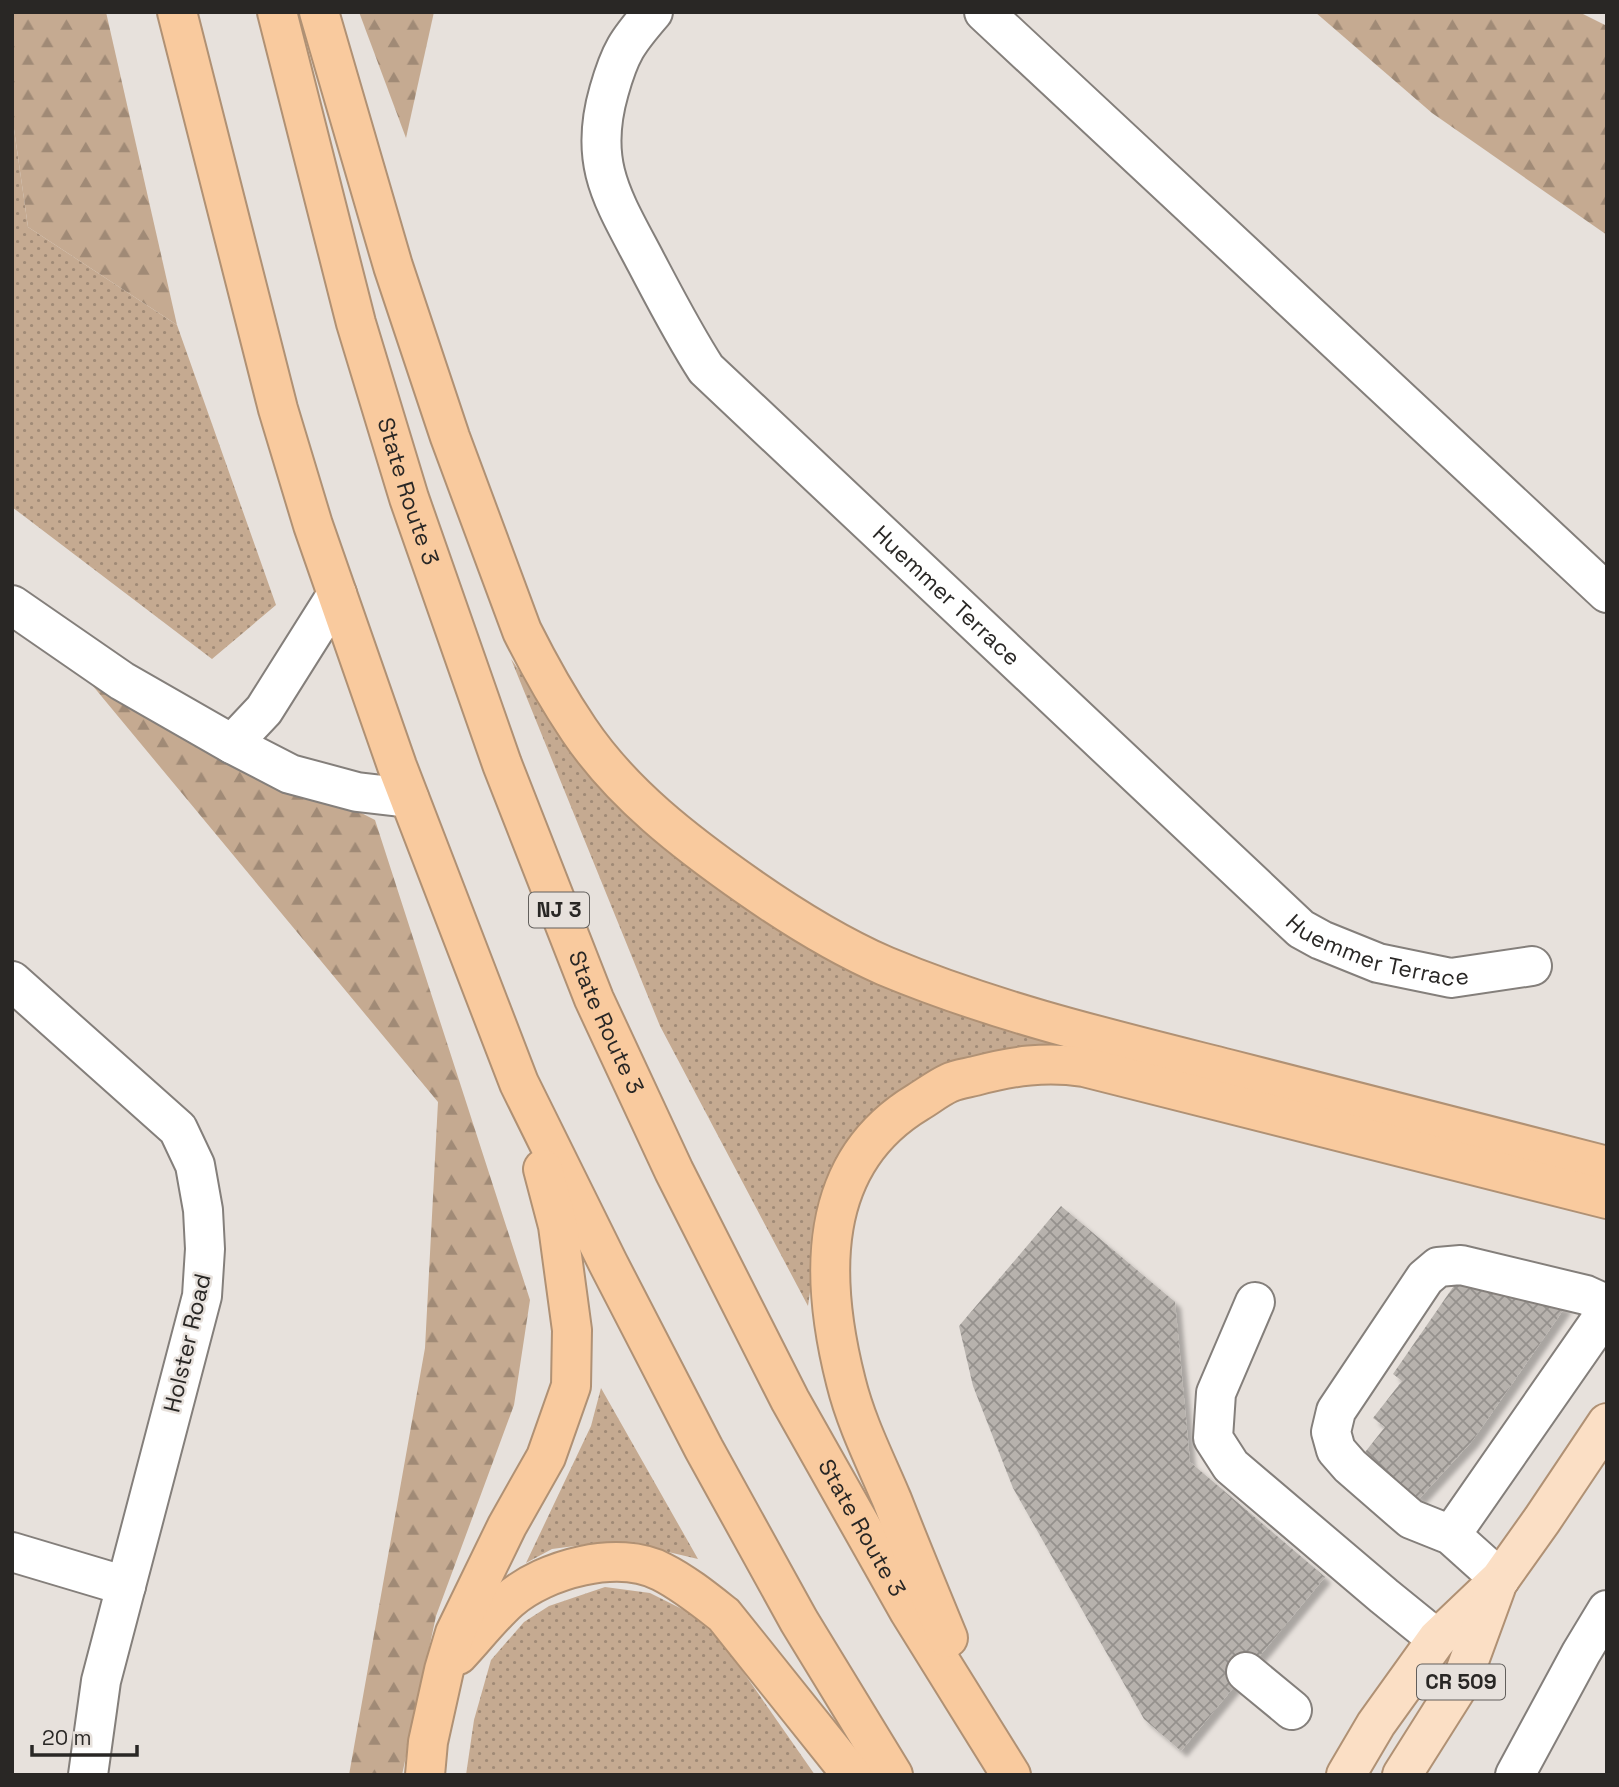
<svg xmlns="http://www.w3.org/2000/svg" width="1619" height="1787" font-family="'Space Grotesk',sans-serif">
<defs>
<pattern id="grass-dots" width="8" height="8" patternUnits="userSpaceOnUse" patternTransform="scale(1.75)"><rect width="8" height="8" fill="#c5aa91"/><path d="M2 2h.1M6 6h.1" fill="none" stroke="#a08a76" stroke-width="1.8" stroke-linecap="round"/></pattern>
<pattern id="forest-firs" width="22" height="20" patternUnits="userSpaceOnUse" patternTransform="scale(1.75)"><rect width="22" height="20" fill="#c5aa91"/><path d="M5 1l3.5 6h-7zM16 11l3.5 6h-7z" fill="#a08a76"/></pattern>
<pattern id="building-cross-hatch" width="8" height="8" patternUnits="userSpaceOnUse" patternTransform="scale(1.75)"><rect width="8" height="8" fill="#b7b2ad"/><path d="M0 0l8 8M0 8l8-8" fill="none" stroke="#95918d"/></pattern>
<filter id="shadow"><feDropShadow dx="6" dy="6" stdDeviation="2" flood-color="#0004"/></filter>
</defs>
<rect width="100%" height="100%" fill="#e7e1dc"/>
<!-- grass -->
<g fill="url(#grass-dots)">
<polygon points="12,115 28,227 177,325 276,605 212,659 12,507"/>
<polygon points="511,659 565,735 662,841 1063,1045 871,1119 826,1181 808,1306 660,1026"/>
<polygon points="601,1388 698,1559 630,1543 597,1543 552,1549 526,1563 591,1426"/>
<polygon points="605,1587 650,1593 688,1612 721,1640 815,1775 466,1775 474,1720 491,1660 524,1622 549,1606"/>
</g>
<!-- forest -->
<g fill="url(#forest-firs)">
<polygon points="12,12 106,12 177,325 28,227 12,115"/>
<polygon points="359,12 434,12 406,138"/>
<polygon points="1315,12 1579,12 1607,26 1607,235 1432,113"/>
<polygon points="78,668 375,820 530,1300 514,1405 436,1616 402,1775 349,1775 425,1348 438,1102"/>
</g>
<!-- building -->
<g fill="url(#building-cross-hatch)" filter="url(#shadow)">
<polygon points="1061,1206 1175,1302 1190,1462 1325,1577 1181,1751 1144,1719 1013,1488 973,1386 959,1326"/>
<polygon points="1458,1280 1566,1306 1473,1440 1419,1499 1362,1456 1385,1427 1373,1418 1402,1381 1393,1374"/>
</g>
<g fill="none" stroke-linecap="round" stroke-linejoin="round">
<!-- minor casing -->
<g stroke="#847f7b" stroke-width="42">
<g id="minor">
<path id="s1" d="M 653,12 C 627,42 620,52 609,91 C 588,164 613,199 646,262 C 665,298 684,335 706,369 L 1301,929 L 1321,940 L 1378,963 L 1451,978 L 1532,966"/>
<polyline points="984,12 1607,593"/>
<polyline points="12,605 122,681 232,744 290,774 357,792 409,798"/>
<polyline points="232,744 264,710 337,594"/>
<polyline points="12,981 178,1129 195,1165 203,1210 205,1249 202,1296 101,1681 88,1775"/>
<polyline points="1255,1302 1216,1393 1213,1438 1231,1466 1384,1596 1437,1639"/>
<polyline points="1451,1535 1604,1315 1607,1317"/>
<polyline points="12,1552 126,1586"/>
<polyline points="1500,1579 1451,1535 1411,1519 1350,1466 1336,1450 1331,1432 1336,1411 1425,1278 1438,1267 1461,1265 1586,1295 1597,1300 1604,1315"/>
<polyline points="1246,1672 1292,1710"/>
<polyline points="1515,1775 1581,1653 1607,1610"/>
</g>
</g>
<!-- major casing -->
<g stroke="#b09174" stroke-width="42">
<g id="major">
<polyline points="1346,1775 1376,1724 1437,1639 1500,1579 1542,1520 1607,1423"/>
<polyline points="1402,1775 1462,1680 1496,1587"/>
</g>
</g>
<!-- highway casing -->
<g stroke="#b09174" stroke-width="42">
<g id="highway">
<polyline points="177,12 278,409 313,525 397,766 519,1083 608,1263 704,1449 799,1621 893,1775"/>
<path id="s2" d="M 277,12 L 356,323 L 409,498 L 502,764 L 594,999 L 674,1171 L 790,1400 L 909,1611 L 1011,1775"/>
<path d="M 319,12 L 393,266 L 450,437 L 522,631 C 539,665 558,699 579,730 C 622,794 686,843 749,887 C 792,917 837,945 885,966 C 995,1012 1113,1040 1228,1069 C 1355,1101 1481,1134 1607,1166"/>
<path d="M 948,1638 C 929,1592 910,1546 892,1500 C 876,1462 856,1423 846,1382 C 820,1280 815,1164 918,1102 C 928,1096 938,1088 949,1083 C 957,1079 967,1078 975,1076 C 1012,1066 1046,1061 1084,1067 L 1607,1199"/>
<path d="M 458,1655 C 475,1637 491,1616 509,1600 C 545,1569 618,1549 662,1572 C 684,1583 705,1600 724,1615 L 852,1775"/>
<polyline points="425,1775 428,1742 444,1670 455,1633 507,1526 546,1457 571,1386 572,1330 558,1226 543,1169"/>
</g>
</g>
<!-- minor -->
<use href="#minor" stroke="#fff" stroke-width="38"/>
<!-- major -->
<use href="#major" stroke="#fbdfc5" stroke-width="38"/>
<!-- highway -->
<use href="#highway" stroke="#f9ca9e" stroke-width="38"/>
</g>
<g text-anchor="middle" stroke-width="5" stroke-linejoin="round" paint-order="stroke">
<!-- shield labels -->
<g fill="#e7e1dc" stroke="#625f5c" stroke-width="2">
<rect x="529" y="892.5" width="60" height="35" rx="5"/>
<rect x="1417" y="1664.5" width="88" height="35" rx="5"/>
</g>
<g font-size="21" font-weight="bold" fill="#292725">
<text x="559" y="917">NJ 3</text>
<text x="1461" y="1689">CR 509</text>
</g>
<!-- street labels -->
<g font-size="23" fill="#292725" stroke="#e7e1dc">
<text dy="8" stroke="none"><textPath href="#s2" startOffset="497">State Route 3</textPath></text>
<text dy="8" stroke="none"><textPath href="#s1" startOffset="726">Huemmer Terrace</textPath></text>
<text dy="8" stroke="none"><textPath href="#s1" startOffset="1293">Huemmer Terrace</textPath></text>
<text dy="8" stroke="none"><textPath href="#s2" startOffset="1064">State Route 3</textPath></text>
<text transform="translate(187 1343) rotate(-77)" y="8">Holster Road</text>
<text dy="8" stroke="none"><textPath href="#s2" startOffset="1631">State Route 3</textPath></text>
</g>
</g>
<!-- border -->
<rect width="1619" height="1787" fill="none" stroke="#292725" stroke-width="28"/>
<!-- scale -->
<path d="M32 1745v10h105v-10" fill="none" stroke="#292725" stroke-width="3.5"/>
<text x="42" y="1745" font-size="21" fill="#292725" stroke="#e7e1dc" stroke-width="5" paint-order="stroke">20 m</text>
</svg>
